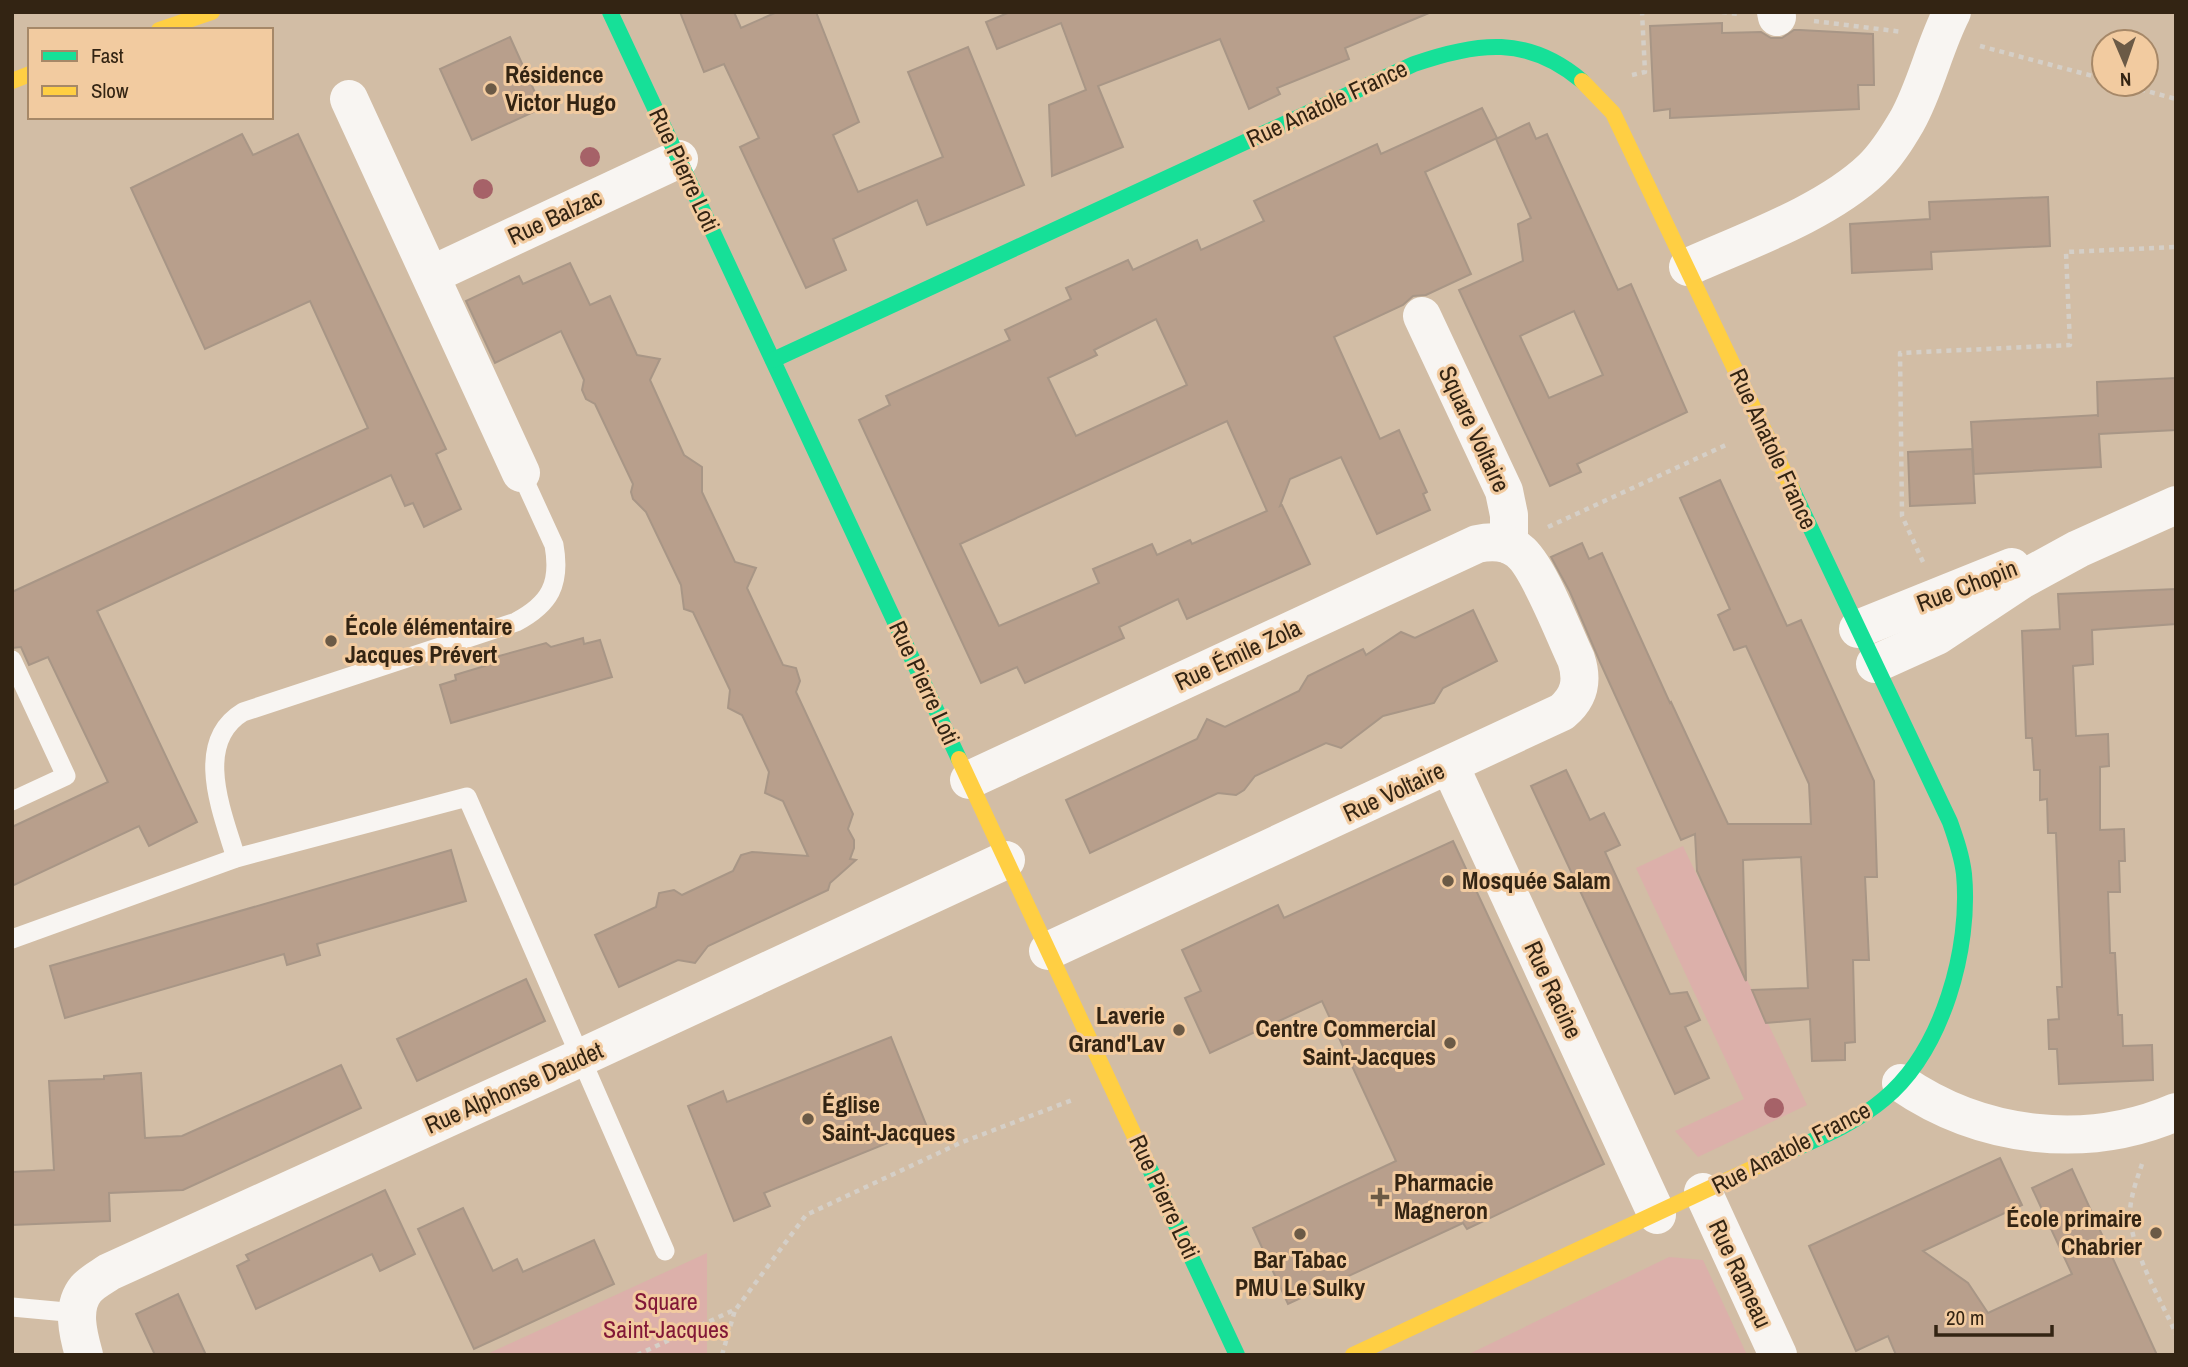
<svg xmlns="http://www.w3.org/2000/svg" width="2188" height="1367" font-family="'Archivo Narrow',sans-serif">
<rect width="100%" height="100%" fill="#d2bda5"/>
<!-- green -->
<g fill="#dcb0aa">
<polygon points="1683,846 1807,1105 1698,1157 1675,1131 1744,1099 1636,868"/>
<polygon points="707,1253 707,1355 485,1355"/>
<polygon points="1669,1257 1703,1260 1747,1355 1467,1355"/>
</g>
<!-- building -->
<g fill="#b89f8c" stroke="#a89686" stroke-width="2" fill-rule="evenodd">
<polygon points="680,12 734,12 741,28 777,12 816,12 859,122 833,135 858,192 943,157 908,72 968,47 1024,185 927,225 917,200 833,239 846,270 806,288 740,147 759,138 724,64 704,72"/>
<polygon points="1010,12 1429,12 1429,13 1345,48 1349,59 1277,88 1280,94 1249,109 1220,39 1098,86 1123,147 1052,176 1049,105 1086,90 1061,23 997,49 986,22"/>
<polygon points="1722,23 1722,33 1761,32 1771,38 1782,38 1794,30 1800,30 1873,34 1874,85 1858,85 1859,109 1670,118 1670,109 1654,111 1650,26"/>
<polygon points="510,37 542,108 472,140 440,69"/>
<path d="M 1482,108 L 1497,138 L 1425,172 L 1471,274 L 1426,295 L 1413,296 L 1403,305 L 1334,337 L 1380,439 L 1399,430 L 1427,492 L 1423,494 L 1430,510 L 1377,534 L 1341,457 L 1290,479 L 1280,506 L 1282,505 L 1310,564 L 1187,619 L 1178,599 L 1119,627 L 1124,638 L 1025,683 L 1017,667 L 981,683 L 859,420 L 890,405 L 886,396 L 1010,340 L 1005,330 L 1071,299 L 1066,288 L 1128,260 L 1133,270 L 1197,240 L 1201,250 L 1264,221 L 1254,201 L 1377,144 L 1381,154 ZM 1156,319 L 1187,385 L 1076,436 L 1048,378 L 1097,355 L 1094,350 ZM 1227,421 L 1267,511 L 1192,544 L 1190,540 L 1157,555 L 1152,544 L 1093,569 L 1099,583 L 999,626 L 960,544 Z"/>
<path d="M 1529,123 L 1536,139 L 1547,134 L 1618,290 L 1631,284 L 1687,412 L 1577,464 L 1581,472 L 1550,486 L 1459,290 L 1523,261 L 1518,224 L 1531,218 L 1496,139 ZM 1574,311 L 1603,375 L 1549,398 L 1520,336 Z"/>
<polygon points="242,134 253,155 298,134 446,449 436,454 461,509 424,527 413,503 405,506 391,475 97,611 197,822 149,846 139,826 12,886 12,827 108,782 48,657 29,665 21,647 12,648 12,592 368,428 310,301 205,349 131,188"/>
<polygon points="2048,197 2050,246 1931,252 1932,269 1852,273 1850,224 1930,219 1929,202"/>
<polygon points="570,263 590,305 610,296 637,355 660,359 650,380 684,455 702,467 702,492 735,562 756,568 747,588 783,665 796,668 800,681 796,692 853,814 848,829 854,840 854,848 850,859 856,860 830,883 828,890 708,946 695,963 678,960 619,987 595,935 656,907 659,893 674,890 682,895 733,871 741,855 752,852 808,856 783,801 765,793 769,772 742,715 728,708 730,690 693,612 684,609 681,585 646,512 633,499 631,492 633,484 595,404 586,399 582,390 584,380 561,331 495,363 466,301 519,276 523,284"/>
<polygon points="2176,378 2176,430 2099,434 2101,467 1974,474 1971,422 2098,415 2098,417 2097,382"/>
<polygon points="1972,449 1975,503 1910,506 1908,452"/>
<polygon points="1720,480 1787,626 1801,620 1874,781 1877,877 1865,877 1869,960 1853,960 1855,1042 1845,1043 1845,1060 1812,1061 1810,1019 1766,1023 1752,990 1808,988 1801,857 1743,860 1746,981 1697,871 1695,834 1681,840 1600,662 1570,592 1551,557 1582,543 1589,559 1602,553 1670,703 1671,702 1728,824 1811,824 1809,784 1746,646 1734,650 1718,615 1730,609 1680,498"/>
<polygon points="2176,589 2176,624 2092,630 2093,664 2073,666 2076,736 2108,734 2109,766 2100,767 2100,830 2124,829 2125,861 2119,861 2120,892 2108,892 2110,953 2115,953 2118,1015 2122,1015 2123,1046 2152,1045 2153,1080 2059,1084 2057,1049 2049,1049 2048,1020 2059,1019 2057,987 2062,987 2056,833 2048,833 2047,799 2040,800 2040,770 2034,770 2032,738 2026,738 2022,631 2060,629 2058,594"/>
<polygon points="1473,610 1497,661 1443,688 1434,703 1383,716 1341,748 1326,743 1255,776 1244,790 1236,795 1218,793 1090,853 1066,800 1197,739 1207,719 1225,727 1299,691 1308,676 1363,649 1366,655 1401,632 1415,638"/>
<polygon points="583,638 584,644 600,640 612,677 451,723 440,685 456,680 455,675 485,666 488,659 546,643 551,647"/>
<polygon points="1566,770 1590,820 1604,813 1620,845 1605,852 1670,994 1687,992 1700,1020 1685,1027 1709,1078 1675,1094 1531,786"/>
<polygon points="1453,841 1604,1164 1467,1229 1463,1223 1288,1304 1253,1228 1396,1161 1322,1001 1210,1053 1185,998 1201,991 1182,950 1278,905 1284,918"/>
<polygon points="451,850 466,901 317,944 320,955 287,965 284,954 65,1018 50,966"/>
<polygon points="526,979 545,1021 417,1081 397,1039"/>
<polygon points="891,1037 927,1127 764,1193 770,1206 734,1221 688,1106 723,1091 727,1102"/>
<polygon points="341,1065 361,1108 183,1190 109,1193 110,1221 12,1225 12,1172 54,1170 49,1081 104,1079 104,1076 141,1073 145,1138 182,1136"/>
<polygon points="2000,1158 2022,1205 1923,1251 1968,1283 1988,1313 2072,1274 2032,1188 2072,1169 2157,1355 1896,1355 1888,1336 1856,1351 1809,1246"/>
<polygon points="385,1190 415,1254 380,1271 372,1254 256,1309 237,1266 249,1260 246,1255"/>
<polygon points="463,1208 493,1271 517,1259 523,1272 594,1240 614,1284 474,1349 418,1229"/>
<polygon points="178,1294 193,1327 206,1355 155,1355 136,1314"/>
</g>
<g fill="none" stroke-linecap="round" stroke-linejoin="round">
<!-- path -->
<g stroke="#d5cfc7" stroke-width="4.5" stroke-dasharray="5 5" stroke-linecap="butt">
<polyline points="1722,12 1739,14"/>
<polyline points="1814,21 1903,32"/>
<polyline points="1980,46 2104,79"/>
<polyline points="1632,75 1645,72 1642,12"/>
<polyline points="2121,84 2176,99"/>
<polyline points="1548,527 1728,444"/>
<polyline points="1923,562 1902,516 1900,353 2070,345 2066,252 2176,247"/>
<path d="M 2142,1164 C 2137,1179 2131,1195 2130,1211 C 2129,1247 2161,1300 2176,1334"/>
<polyline points="637,1355 736,1309 806,1215 960,1143 1075,1099"/>
<polyline points="722,1355 735,1310"/>
</g>
<!-- lane -->
<g stroke="#f8f5f2" stroke-width="19">
<polyline points="12,660 66,776 12,801"/>
<path d="M 236,858 C 223,814 192,743 243,712 L 516,622 C 550,604 561,584 554,545 L 521,473"/>
<polyline points="12,939 236,858 467,797 665,1251"/>
<polyline points="12,1307 77,1313"/>
</g>
<!-- street -->
<g stroke="#f8f5f2" stroke-width="38">
<polyline points="1776,12 1777,17"/>
<polyline points="349,99 521,473"/>
<path d="M 1688,267 C 1746,241 1826,213 1872,169 C 1886,156 1897,138 1907,121 C 1926,87 1934,47 1952,12"/>
<polyline points="431,275 679,159"/>
<polyline points="1422,316 1504,491 1509,515 1509,545"/>
<polyline points="1858,629 2012,567"/>
<polyline points="1875,664 1937,636 2023,579 2078,549 2176,505"/>
<polyline points="1450,766 1657,1215"/>
<path d="M 969,780 L 1477,544 C 1491,541 1507,541 1519,551 C 1538,565 1564,634 1576,659 C 1583,680 1580,697 1562,712 L 1048,951"/>
<path d="M 1901,1083 C 1981,1138 2086,1151 2176,1112"/>
<polyline points="1703,1192 1778,1355"/>
<path d="M 84,1355 C 78,1334 71,1307 86,1289 C 92,1282 102,1277 109,1272 L 582,1057 L 1006,860"/>
</g>
<!-- fast -->
<g stroke="#16e098" stroke-width="16">
<polyline points="610,12 959,759"/>
<path d="M 773,360 L 1414,64 C 1477,42 1528,35 1582,81"/>
<path d="M 1766,1162 C 1805,1143 1850,1128 1884,1099 C 1943,1050 1971,948 1964,874 C 1962,856 1956,839 1950,822 L 1792,489"/>
<polyline points="1148,1165 1237,1355"/>
</g>
<!-- slow -->
<g stroke="#ffcf43" stroke-width="16">
<polyline points="159,30 212,12"/>
<polyline points="12,81 30,74"/>
<polyline points="1582,81 1613,113 1792,489"/>
<polyline points="959,759 1148,1165"/>
<polyline points="1353,1355 1766,1162"/>
</g>
</g>
<!-- trees -->
<g fill="#a66268">
<circle cx="590" cy="157" r="10"/>
<circle cx="483" cy="189" r="10"/>
<circle cx="1774" cy="1108" r="10"/>
</g>
<!-- markers -->
<g fill="#6b5a46" stroke="#f2cba0" stroke-width="2.5">
<circle cx="491" cy="89" r="7"/>
<circle cx="331" cy="641" r="7"/>
<circle cx="1448" cy="881" r="7"/>
<circle cx="1179" cy="1030" r="7"/>
<circle cx="1450" cy="1043" r="7"/>
<circle cx="808" cy="1119" r="7"/>
<path d="M1376.5 1186.5h7v7h7v7h-7v7h-7v-7h-7v-7h7z"/>
<circle cx="2156" cy="1233" r="7"/>
<circle cx="1300" cy="1234" r="7"/>
</g>
<g text-anchor="middle" stroke-width="6" stroke-linejoin="round" paint-order="stroke">
<!-- poi labels -->
<g font-size="24" font-weight="bold" fill="#332413" stroke="#f2cba0" text-anchor="start">
<text x="505" y="83">Résidence<tspan x="505" dy="28">Victor Hugo</tspan></text>
<text x="345" y="635">École élémentaire<tspan x="345" dy="28">Jacques Prévert</tspan></text>
<text x="1462" y="889">Mosquée Salam</text>
<text x="1165" y="1024" text-anchor="end">Laverie<tspan x="1165" dy="28">Grand'Lav</tspan></text>
<text x="1436" y="1037" text-anchor="end">Centre Commercial<tspan x="1436" dy="28">Saint-Jacques</tspan></text>
<text x="822" y="1113">Église<tspan x="822" dy="28">Saint-Jacques</tspan></text>
<text x="1394" y="1191">Pharmacie<tspan x="1394" dy="28">Magneron</tspan></text>
<text x="2142" y="1227" text-anchor="end">École primaire<tspan x="2142" dy="28">Chabrier</tspan></text>
<text x="1300" y="1268" text-anchor="middle">Bar Tabac<tspan x="1300" dy="28">PMU Le Sulky</tspan></text>
</g>
<!-- street labels -->
<g font-size="24" fill="#332413" stroke="#f2cba0">
<text transform="translate(1327 104) rotate(-25)" y="8">Rue Anatole France</text>
<text transform="translate(684 170) rotate(65)" y="8">Rue Pierre Loti</text>
<text transform="translate(555 217) rotate(-25)" y="8">Rue Balzac</text>
<text transform="translate(1474 429) rotate(65)" y="8">Square Voltaire</text>
<text transform="translate(1773 449) rotate(65)" y="8">Rue Anatole France</text>
<text transform="translate(1967 586) rotate(-21)" y="8">Rue Chopin</text>
<text transform="translate(1238 655) rotate(-25)" y="8">Rue Émile Zola</text>
<text transform="translate(924 683) rotate(65)" y="8">Rue Pierre Loti</text>
<text transform="translate(1394 792) rotate(-25)" y="8">Rue Voltaire</text>
<text transform="translate(1553 990) rotate(65)" y="8">Rue Racine</text>
<text transform="translate(514 1088) rotate(-24)" y="8">Rue Alphonse Daudet</text>
<text transform="translate(1791 1148) rotate(-27)" y="8">Rue Anatole France</text>
<text transform="translate(1164 1197) rotate(65)" y="8">Rue Pierre Loti</text>
<text transform="translate(1740 1274) rotate(65)" y="8">Rue Rameau</text>
</g>
<!-- park labels -->
<g font-size="24" fill="#821837" stroke="#f2cba0">
<text x="666" y="1310">Square<tspan x="666" dy="28">Saint-Jacques</tspan></text>
</g>
</g>
<!-- border -->
<rect width="2188" height="1367" fill="none" stroke="#332413" stroke-width="28"/>
<!-- legend -->
<rect x="28" y="28" width="245" height="91" fill="#f2cba0" stroke="#a68868" stroke-width="2"/>
<rect x="42" y="51" width="35" height="10" fill="#16e098" stroke="#a68868" stroke-width="2"/>
<text x="91" y="63" font-size="21" fill="#332413">Fast</text>
<rect x="42" y="86" width="35" height="10" fill="#ffcf43" stroke="#a68868" stroke-width="2"/>
<text x="91" y="98" font-size="21" fill="#332413">Slow</text>
<!-- north arrow -->
<g transform="translate(2125 63) rotate(178)"><circle r="33" fill="#f2cba0" stroke="#a68868" stroke-width="2"/>
<path d="M0-5L12 26L0 18L-12 26Z" fill="#6b5a46"/>
<text y="-10" font-size="19" font-weight="bold" text-anchor="middle" fill="#332413">N</text>
</g>
<!-- scale -->
<path d="M1936 1325v10h116v-10" fill="none" stroke="#332413" stroke-width="3.5"/>
<text x="1946" y="1325" font-size="21" fill="#332413" stroke="#f2cba0" stroke-width="5" paint-order="stroke">20 m</text>
</svg>
